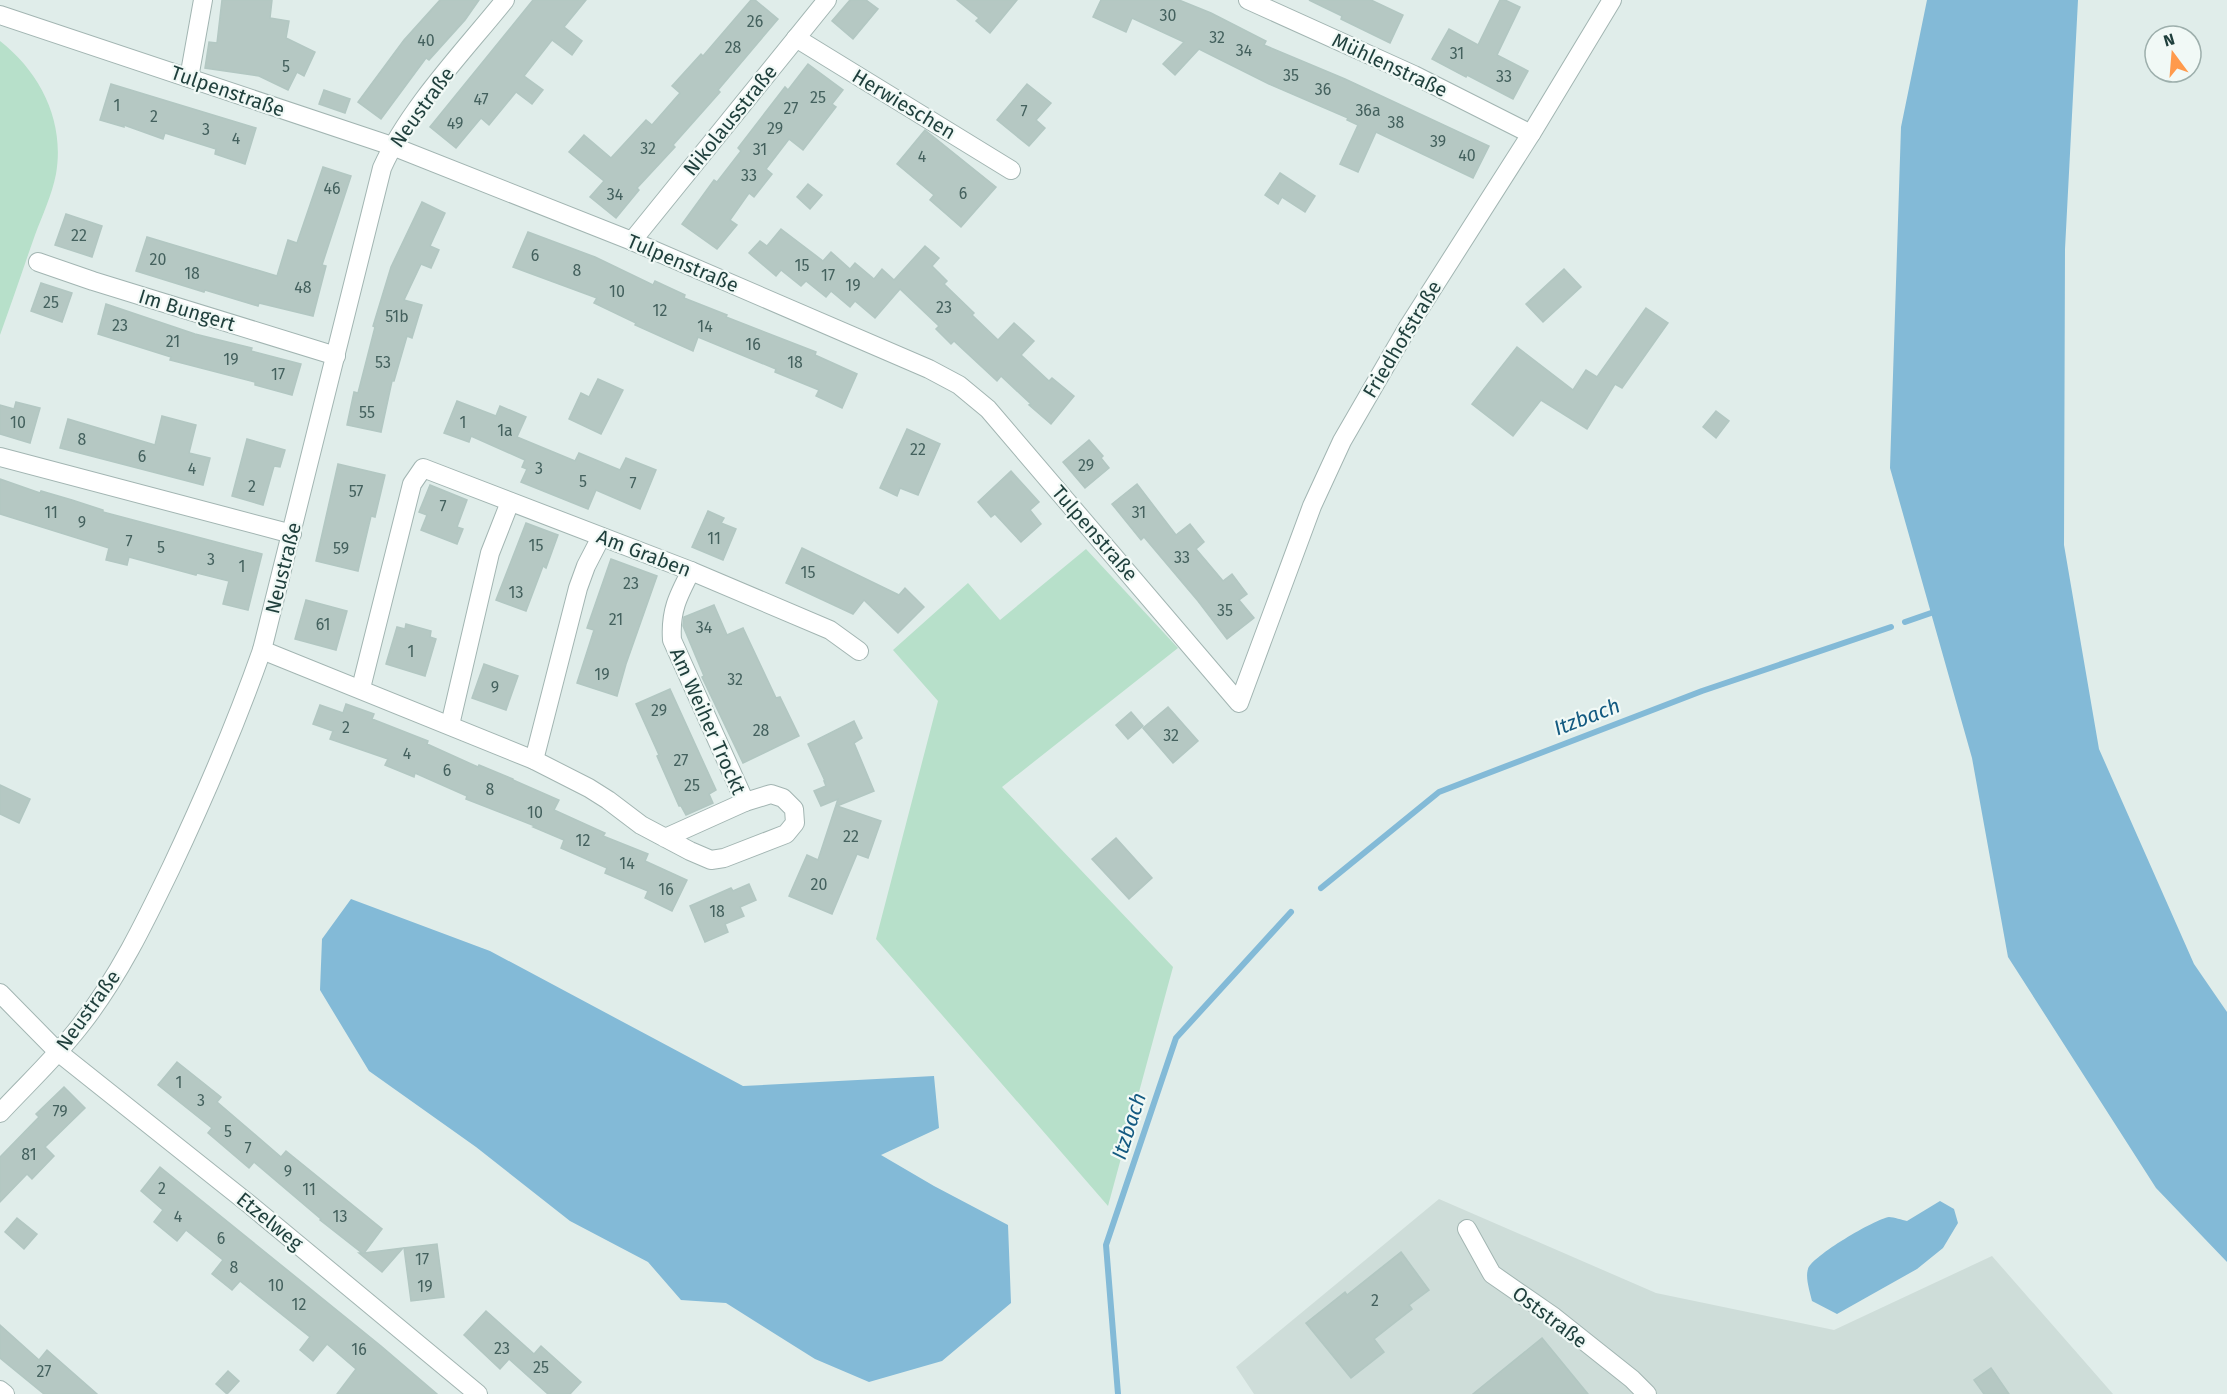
<svg xmlns="http://www.w3.org/2000/svg" width="2227" height="1394" font-family="'Fira Sans',sans-serif">
<rect width="100%" height="100%" fill="#e0edea"/>
<!-- built -->
<polygon fill="#ceddd9" points="1439,1199 1656,1293 1834,1330 1992,1256 2113,1394 1254,1394 1236,1367"/>
<!-- green -->
<g fill="#b7e0ca">
<path d="M 0,41 C 41,73 65,122 56,174 C 52,195 42,216 35,235 C 23,269 12,302 0,335 Z"/>
<polygon points="1086,549 1178,648 1002,787 1173,967 1108,1206 876,939 938,701 893,650 968,583 1000,620"/>
</g>
<!-- water -->
<g fill="#83bad7">
<polygon points="1927,0 2078,0 2065,249 2064,545 2099,749 2194,964 2227,1012 2227,1262 2156,1188 2008,957 1972,758 1890,468 1901,127"/>
<polygon points="351,899 490,951 743,1086 934,1076 939,1128 881,1155 934,1186 1008,1225 1011,1303 942,1361 869,1382 815,1359 726,1303 681,1300 648,1262 570,1221 476,1147 369,1071 320,990 322,939"/>
<path d="M 1940,1201 L 1954,1209 L 1958,1223 L 1943,1248 L 1917,1269 L 1837,1314 L 1812,1301 C 1810,1292 1805,1278 1808,1269 C 1812,1256 1875,1219 1889,1217 C 1894,1217 1902,1220 1907,1221 Z"/>
</g>
<g fill="none" stroke-linecap="round" stroke-linejoin="round">
<!-- stream -->
<g stroke="#83bad7" stroke-width="6">
<polyline points="1905,622 1931,613"/>
<polyline points="1321,888 1439,792 1702,691 1891,627"/>
<polyline points="1118,1394 1106,1245 1176,1038 1291,912"/>
</g>
</g>
<!-- building -->
<g fill="#b5c8c3" stroke="#b2c7c2" stroke-width="1.5">
<polygon points="222,0 272,0 270,18 289,21 286,38 315,52 304,76 297,72 288,90 259,76 205,68 209,42 217,43"/>
<polygon points="440,0 479,0 465,20 429,60 426,58 381,119 358,102 404,40"/>
<polygon points="533,0 586,0 564,27 582,41 572,55 552,40 524,76 543,90 532,104 516,92 489,125 481,118 456,148 430,127"/>
<polygon points="751,0 755,0 778,19 718,90 720,92 673,145 675,147 637,188 639,190 616,218 590,197 604,181 569,152 584,135 611,158 646,120 652,125 680,93 672,86 701,54 703,56"/>
<polygon points="850,0 866,0 878,9 853,39 832,21"/>
<polygon points="957,0 1017,0 990,33 976,21 979,18"/>
<polygon points="1101,0 1179,0 1211,13 1266,41 1264,45 1345,79 1489,146 1473,178 1376,132 1358,172 1340,164 1358,125 1347,120 1348,118 1269,84 1199,49 1175,75 1163,64 1184,42 1132,18 1126,32 1093,17"/>
<polygon points="1309,0 1371,0 1403,15 1390,43 1341,19 1342,16"/>
<polygon points="1500,0 1505,0 1520,7 1497,55 1528,71 1513,99 1467,75 1466,77 1432,59 1449,29 1478,45"/>
<polygon points="808,64 843,90 832,104 836,107 803,150 789,139 766,169 772,174 754,197 749,193 730,220 737,225 717,249 682,224 714,180 717,182 741,151 738,148 785,87 788,90"/>
<polygon points="111,84 256,128 245,164 215,154 216,149 165,133 163,139 124,125 124,127 100,120"/>
<polygon points="1027,84 1051,103 1036,120 1045,128 1029,146 997,120"/>
<polygon points="324,90 350,99 345,113 319,104"/>
<polygon points="925,130 996,187 961,227 930,200 934,195 897,164"/>
<polygon points="323,167 351,176 322,265 326,266 313,316 259,303 258,306 205,290 204,292 136,271 147,237 277,276 288,240 297,243"/>
<polygon points="1280,173 1315,196 1305,212 1282,197 1278,204 1265,195"/>
<polygon points="808,184 822,195 810,209 797,197"/>
<polygon points="422,202 445,213 430,246 439,250 431,268 421,264 404,300 422,305 412,338 407,336 394,381 392,381 381,432 347,425 354,392 358,393 375,327 373,326 391,267"/>
<polygon points="66,214 102,226 92,257 55,245"/>
<polygon points="781,229 823,261 831,252 850,269 855,263 874,279 882,269 894,280 925,246 939,258 932,266 947,281 944,284 974,313 972,315 998,340 1014,323 1034,341 1021,355 1049,381 1052,378 1074,396 1051,424 1029,405 1031,404 1001,376 997,381 954,341 951,344 936,329 939,326 900,289 875,318 855,301 850,307 831,291 826,297 806,281 801,286 781,270 776,276 749,253 760,241 767,246"/>
<polygon points="528,232 595,257 653,285 655,281 685,295 684,298 727,315 726,317 816,352 815,355 857,374 842,408 816,396 819,390 775,372 776,369 698,337 693,351 635,325 636,323 594,303 597,298 513,267"/>
<polygon points="1564,269 1581,287 1543,322 1526,304"/>
<polygon points="41,283 72,293 62,322 31,311"/>
<polygon points="106,304 195,334 252,348 251,351 301,364 292,395 255,385 255,382 170,360 171,357 98,334"/>
<polygon points="1646,308 1668,323 1622,388 1615,384 1587,429 1541,400 1513,436 1472,404 1517,347 1573,390 1586,370 1597,377"/>
<polygon points="598,379 623,390 601,434 569,419 581,393 589,397"/>
<polygon points="457,401 496,416 500,406 526,417 517,437 575,461 579,453 620,470 626,458 656,470 640,509 596,490 588,509 521,482 527,469 522,467 525,460 471,436 469,442 444,433"/>
<polygon points="16,402 40,408 30,443 0,434 0,405 14,409"/>
<polygon points="1716,411 1729,421 1716,438 1703,427"/>
<polygon points="162,416 196,425 189,453 210,458 203,485 60,448 68,419 155,445"/>
<polygon points="907,429 940,444 918,495 900,488 897,496 880,488"/>
<polygon points="247,439 285,450 280,467 274,466 263,505 232,496"/>
<polygon points="1089,440 1103,456 1101,458 1109,468 1085,488 1063,462"/>
<polygon points="338,464 385,475 375,517 371,516 358,571 316,561"/>
<polygon points="1011,471 1039,502 1030,510 1041,524 1021,542 995,514 991,517 978,502"/>
<polygon points="0,479 40,493 41,491 72,500 103,510 103,512 262,554 248,610 223,604 229,581 197,573 196,575 129,557 127,565 106,560 109,548 0,514"/>
<polygon points="1137,484 1176,535 1190,524 1204,542 1196,549 1223,581 1232,574 1247,594 1239,600 1254,618 1227,639 1198,601 1144,537 1141,540 1112,504"/>
<polygon points="430,485 467,500 457,527 463,529 457,544 421,530 427,515 419,512"/>
<polygon points="708,511 724,518 721,523 736,529 723,560 692,547"/>
<polygon points="526,523 558,535 546,568 543,566 526,611 496,600"/>
<polygon points="802,548 899,595 905,588 924,607 898,633 864,600 853,614 786,583"/>
<polygon points="611,559 657,576 626,664 617,696 577,683 594,630 587,628"/>
<polygon points="306,600 347,611 336,650 295,639"/>
<polygon points="714,605 727,635 743,628 776,698 780,697 799,736 743,763 702,677 704,676 683,626 684,617"/>
<polygon points="406,624 431,631 430,637 436,639 425,676 386,664 397,627 405,629"/>
<polygon points="484,664 518,676 506,710 472,698"/>
<polygon points="670,689 716,790 709,794 713,803 686,815 681,806 679,806 657,756 659,755 636,704"/>
<polygon points="346,704 374,714 372,719 428,741 427,744 478,767 479,765 513,779 513,780 559,800 554,810 605,833 603,836 648,854 645,861 687,880 672,911 645,898 648,891 605,873 607,868 561,848 564,840 533,827 535,826 466,799 467,796 415,773 414,777 385,765 388,759 330,739 333,731 313,724 320,705 343,713"/>
<polygon points="1168,707 1198,741 1173,763 1143,728"/>
<polygon points="1131,712 1143,726 1128,739 1116,725"/>
<polygon points="854,721 862,738 854,743 874,791 837,806 881,821 868,858 857,854 832,914 789,896 807,855 818,860 838,799 821,806 814,791 826,786 824,781 825,781 808,744"/>
<polygon points="0,785 30,799 19,823 0,814"/>
<polygon points="1116,838 1152,878 1129,899 1092,859"/>
<polygon points="749,884 756,900 740,907 744,916 725,924 728,932 705,942 690,906 731,888 733,891"/>
<polygon points="177,1062 221,1097 217,1102 281,1157 286,1151 382,1229 364,1253 403,1248 382,1272 359,1253 362,1253 320,1220 321,1219 254,1162 249,1168 208,1133 212,1128 158,1085"/>
<polygon points="64,1087 85,1108 45,1147 54,1156 32,1179 27,1174 0,1202 0,1157 39,1117 36,1114"/>
<polygon points="160,1167 381,1346 437,1394 337,1394 356,1369 327,1344 313,1361 300,1350 310,1337 240,1281 232,1290 212,1274 223,1260 186,1230 177,1241 154,1222 163,1210 141,1191"/>
<polygon points="17,1218 37,1234 24,1249 5,1232"/>
<polygon points="437,1244 444,1297 411,1301 404,1248"/>
<polygon points="1401,1252 1429,1290 1409,1305 1412,1309 1374,1339 1384,1352 1351,1378 1306,1323 1345,1292 1347,1295"/>
<polygon points="486,1311 534,1354 541,1346 581,1382 570,1394 548,1394 509,1359 500,1369 464,1335"/>
<polygon points="0,1325 39,1360 47,1350 97,1394 44,1394 0,1358"/>
<polygon points="1542,1338 1588,1394 1473,1394"/>
<polygon points="1991,1368 2009,1394 1984,1394 1974,1380"/>
<polygon points="228,1371 239,1381 227,1394 216,1384"/>
</g>
<g fill="none" stroke-linecap="round" stroke-linejoin="round">
<!-- street casing -->
<g stroke="#a2b5b2" stroke-width="20">
<g id="street">
<polyline points="1248,0 1414,75 1531,134"/>
<polyline points="0,15 392,146 632,241 929,369 959,385 988,409 1239,703 1312,506 1342,441 1408,327 1531,134 1612,0"/>
<polyline points="796,38 1011,170"/>
<polyline points="189,78 203,0"/>
<polyline points="632,241 827,0"/>
<polyline points="38,262 93,281 336,356"/>
<polyline points="0,457 292,534"/>
<path d="M 691,571 C 678,596 670,611 672,640 L 745,802"/>
<polyline points="262,650 534,760 589,788 608,800 641,825 690,851 711,860 724,858 786,834 795,823 794,809 783,798 771,794 745,802 665,838"/>
<polyline points="361,688 412,484 423,468 691,571 830,630 859,651"/>
<polyline points="450,725 490,553 510,502"/>
<polyline points="534,760 578,588 586,566 601,537"/>
<polyline points="0,993 58,1052 249,1204 478,1394"/>
<path d="M 0,1113 C 27,1084 56,1057 80,1026 C 118,978 145,922 171,868 C 205,796 236,724 262,650 L 382,168 C 409,108 464,51 505,0"/>
<polyline points="1467,1229 1492,1274 1554,1317 1632,1379 1647,1394"/>
<polyline points="0,1390 5,1394"/>
</g>
</g>
<!-- street -->
<use href="#street" stroke="#fff" stroke-width="18"/>
</g>
<g text-anchor="middle" stroke-width="4.5" stroke-linejoin="round" paint-order="stroke">
<!-- number labels -->
<g font-size="16" fill="#44615e">
<text x="1168" y="21">30</text>
<text x="755" y="27">26</text>
<text x="1217" y="43">32</text>
<text x="426" y="46">40</text>
<text x="733" y="53">28</text>
<text x="1244" y="56">34</text>
<text x="1457" y="59">31</text>
<text x="286" y="72">5</text>
<text x="1291" y="81">35</text>
<text x="1504" y="82">33</text>
<text x="1323" y="95">36</text>
<text x="818" y="103">25</text>
<text x="481" y="105">47</text>
<text x="117" y="111">1</text>
<text x="791" y="114">27</text>
<text x="1368" y="116">36a</text>
<text x="1024" y="117">7</text>
<text x="154" y="122">2</text>
<text x="1396" y="128">38</text>
<text x="455" y="129">49</text>
<text x="775" y="134">29</text>
<text x="206" y="135">3</text>
<text x="236" y="144">4</text>
<text x="1438" y="147">39</text>
<text x="648" y="154">32</text>
<text x="760" y="155">31</text>
<text x="1467" y="161">40</text>
<text x="922" y="162">4</text>
<text x="749" y="181">33</text>
<text x="332" y="194">46</text>
<text x="963" y="199">6</text>
<text x="615" y="200">34</text>
<text x="79" y="241">22</text>
<text x="535" y="261">6</text>
<text x="158" y="265">20</text>
<text x="802" y="271">15</text>
<text x="577" y="276">8</text>
<text x="192" y="279">18</text>
<text x="828" y="281">17</text>
<text x="853" y="291">19</text>
<text x="303" y="293">48</text>
<text x="617" y="297">10</text>
<text x="51" y="308">25</text>
<text x="944" y="313">23</text>
<text x="660" y="316">12</text>
<text x="397" y="322">51b</text>
<text x="120" y="331">23</text>
<text x="705" y="332">14</text>
<text x="173" y="347">21</text>
<text x="753" y="350">16</text>
<text x="231" y="365">19</text>
<text x="383" y="368">53</text>
<text x="795" y="368">18</text>
<text x="278" y="380">17</text>
<text x="367" y="418">55</text>
<text x="18" y="428">10</text>
<text x="463" y="428">1</text>
<text x="505" y="436">1a</text>
<text x="82" y="445">8</text>
<text x="918" y="455">22</text>
<text x="142" y="462">6</text>
<text x="1086" y="471">29</text>
<text x="192" y="474">4</text>
<text x="539" y="474">3</text>
<text x="583" y="487">5</text>
<text x="633" y="489">7</text>
<text x="252" y="492">2</text>
<text x="356" y="497">57</text>
<text x="443" y="512">7</text>
<text x="51" y="518">11</text>
<text x="1139" y="518">31</text>
<text x="82" y="528">9</text>
<text x="714" y="544">11</text>
<text x="129" y="547">7</text>
<text x="536" y="551">15</text>
<text x="161" y="553">5</text>
<text x="341" y="554">59</text>
<text x="1182" y="563">33</text>
<text x="211" y="565">3</text>
<text x="242" y="572">1</text>
<text x="808" y="578">15</text>
<text x="631" y="589">23</text>
<text x="516" y="598">13</text>
<text x="1225" y="616">35</text>
<text x="616" y="625">21</text>
<text x="323" y="630">61</text>
<text x="704" y="633">34</text>
<text x="411" y="657">1</text>
<text x="602" y="680">19</text>
<text x="735" y="685">32</text>
<text x="495" y="693">9</text>
<text x="659" y="716">29</text>
<text x="346" y="733">2</text>
<text x="761" y="736">28</text>
<text x="1171" y="741">32</text>
<text x="407" y="759">4</text>
<text x="681" y="766">27</text>
<text x="447" y="776">6</text>
<text x="692" y="791">25</text>
<text x="490" y="795">8</text>
<text x="535" y="818">10</text>
<text x="851" y="842">22</text>
<text x="583" y="846">12</text>
<text x="627" y="869">14</text>
<text x="819" y="890">20</text>
<text x="666" y="895">16</text>
<text x="717" y="917">18</text>
<text x="179" y="1088">1</text>
<text x="201" y="1106">3</text>
<text x="60" y="1117">79</text>
<text x="228" y="1137">5</text>
<text x="248" y="1154">7</text>
<text x="29" y="1160">81</text>
<text x="288" y="1177">9</text>
<text x="162" y="1194">2</text>
<text x="309" y="1195">11</text>
<text x="178" y="1222">4</text>
<text x="340" y="1222">13</text>
<text x="221" y="1244">6</text>
<text x="422" y="1265">17</text>
<text x="234" y="1273">8</text>
<text x="276" y="1291">10</text>
<text x="425" y="1292">19</text>
<text x="1375" y="1306">2</text>
<text x="299" y="1310">12</text>
<text x="502" y="1354">23</text>
<text x="359" y="1355">16</text>
<text x="541" y="1373">25</text>
<text x="44" y="1377">27</text>
</g>
<!-- street labels -->
<g font-size="20" fill="#1f3f3c" stroke="#f1f9f6">
<text transform="translate(1390 65) rotate(25)" y="7">Mühlenstraße</text>
<text transform="translate(228 91) rotate(19)" y="7">Tulpenstraße</text>
<text transform="translate(904 104) rotate(31)" y="7">Herwieschen</text>
<text transform="translate(422 107) rotate(-54)" y="7">Neustraße</text>
<text transform="translate(730 120) rotate(-51)" y="7">Nikolausstraße</text>
<text transform="translate(683 263) rotate(23)" y="7">Tulpenstraße</text>
<text transform="translate(187 310) rotate(17)" y="7">Im Bungert</text>
<text transform="translate(1402 339) rotate(-59)" y="7">Friedhofstraße</text>
<text transform="translate(1095 533) rotate(49)" y="7">Tulpenstraße</text>
<text transform="translate(644 553) rotate(21)" y="7">Am Graben</text>
<text transform="translate(283 568) rotate(-76)" y="7">Neustraße</text>
<text transform="translate(708 721) rotate(66)" y="7">Am Weiher Trockt</text>
<text transform="translate(88 1010) rotate(-54)" y="7">Neustraße</text>
<text transform="translate(270 1221) rotate(39)" y="7">Etzelweg</text>
<text transform="translate(1550 1317) rotate(37)" y="7">Oststraße</text>
</g>
<!-- water labels -->
<g font-size="21" font-style="italic" fill="#135a81" stroke="#f1f9f6">
<text transform="translate(1587 717) rotate(-21)" y="7">Itzbach</text>
<text transform="translate(1129 1126) rotate(-72)" y="7">Itzbach</text>
</g>
</g>
<!-- north arrow -->
<g transform="translate(2173 54) rotate(344)"><circle r="28" fill="#f1f9f6" stroke="#9dafac" stroke-width="1.5"/>
<path d="M0-4.5L10 22L0 15L-10 22Z" fill="#ff9a4c"/>
<text y="-9" font-size="16" font-weight="bold" text-anchor="middle" fill="#1f3f3c">N</text>
</g>
</svg>
